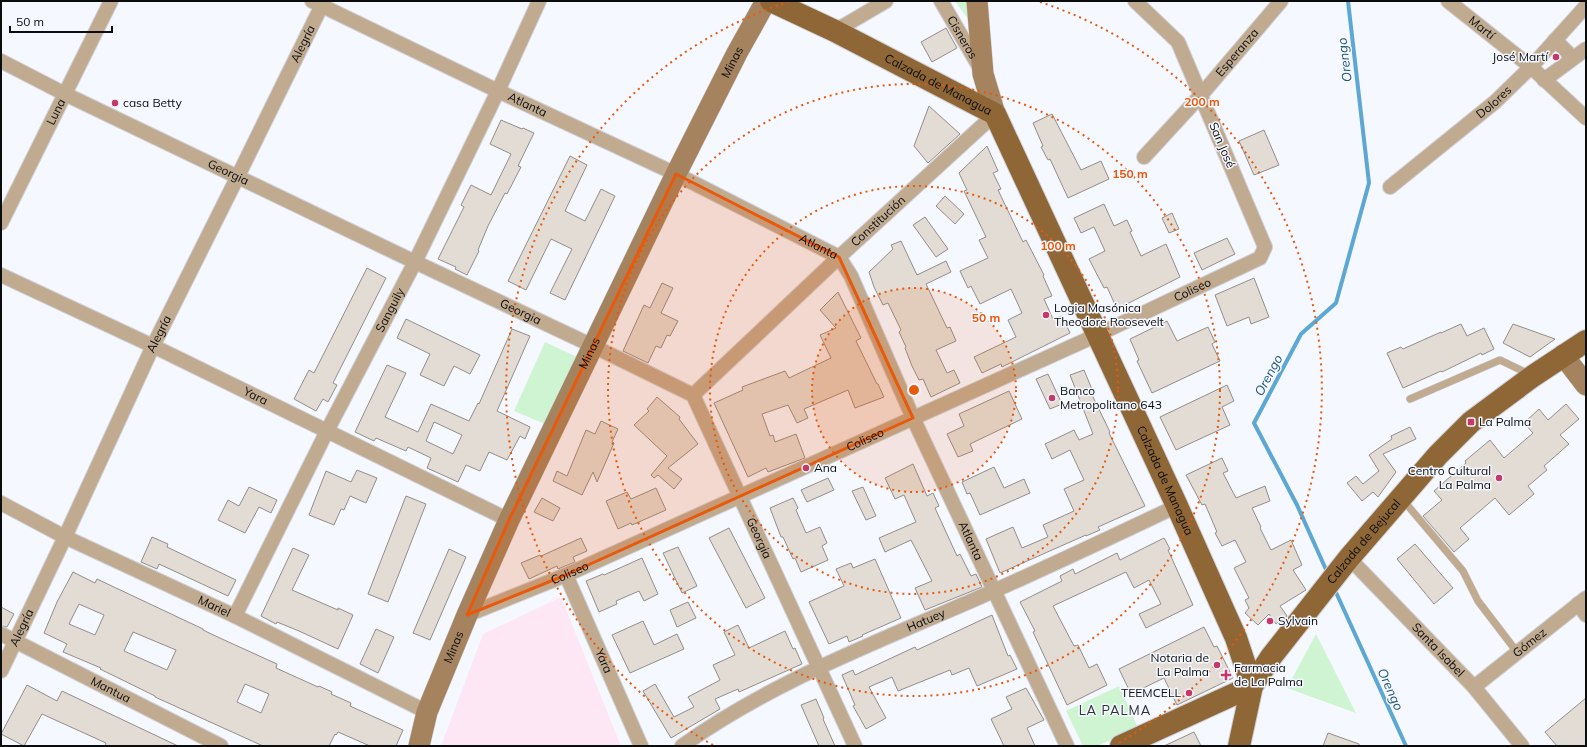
<svg xmlns="http://www.w3.org/2000/svg" width="1587" height="747" font-family="Mulish,sans-serif">
<rect width="100%" height="100%" fill="#f5f8ff"/>
<!-- commercial -->
<polygon fill="#fee7f4" points="561,597 621,746 441,746 483,634"/>
<!-- green -->
<g fill="#cff4d2">
<polygon points="955,1 967,1 970,22"/>
<polygon points="545,342 577,357 545,424 514,411"/>
<polygon points="1316,634 1356,713 1287,688"/>
<polygon points="1119,686 1138,728 1097,746 1083,746 1066,711"/>
</g>
<g fill="none" stroke-linecap="round" stroke-linejoin="round">
<!-- stream -->
<g stroke="#5ca8d2" stroke-width="4">
<polyline points="1328,574 1297,505 1254,423 1301,334 1336,303 1369,183 1348,1"/>
<polyline points="1334,588 1406,746"/>
</g>
</g>
<!-- building -->
<g fill="#e2dcd5" stroke="#938e87" fill-rule="evenodd">
<polygon points="946,28 957,48 932,62 921,42"/>
<polygon points="929,106 960,134 928,163 914,146"/>
<polygon points="1052,114 1081,170 1101,161 1109,179 1068,198 1050,159 1048,160 1041,147 1043,146 1033,123"/>
<polygon points="501,120 522,129 523,128 534,133 518,166 521,167 507,194 505,193 488,226 478,250 479,251 467,275 455,269 456,267 438,259 464,207 461,205 471,185 491,195 511,154 490,144"/>
<polygon points="1264,130 1279,165 1254,175 1239,141"/>
<polygon points="987,146 998,171 993,173 1001,189 998,190 1023,242 1026,240 1044,275 1043,276 1052,296 1044,299 1053,319 1062,316 1070,333 1002,367 1001,364 982,373 974,357 1016,337 1008,320 1022,313 1011,289 980,304 971,286 968,288 960,271 988,258 979,240 986,237 964,191 967,190 959,173"/>
<polygon points="570,156 587,165 565,211 585,221 601,189 615,196 565,300 550,293 572,249 551,239 526,290 508,281"/>
<polygon points="945,196 964,214 955,224 936,206"/>
<polygon points="1104,204 1114,226 1127,220 1132,231 1130,232 1141,256 1166,244 1180,277 1117,309 1107,287 1104,288 1089,259 1105,251 1094,227 1081,233 1074,218"/>
<polygon points="1172,213 1179,229 1169,233 1162,218"/>
<polygon points="925,217 948,249 936,257 913,225"/>
<polygon points="1227,238 1235,254 1202,270 1194,253"/>
<polygon points="901,241 917,275 946,261 951,272 926,284 947,328 950,327 956,341 936,350 947,373 954,370 960,383 931,397 923,379 919,380 912,366 905,348 906,347 899,332 901,330 888,303 883,305 874,287 869,272 893,249 891,245"/>
<polygon points="367,268 386,278 333,383 337,385 328,402 323,399 316,411 294,399 309,370 314,373"/>
<polygon points="1254,278 1269,317 1251,324 1249,317 1227,326 1215,295"/>
<polygon points="662,283 673,288 661,313 678,321 670,336 667,335 661,348 656,346 648,363 623,351 644,305 650,308"/>
<polygon points="838,292 861,338 856,341 877,384 878,384 884,397 855,408 848,390 804,409 808,418 797,423 788,405 762,414 770,436 773,435 775,442 796,434 805,458 768,472 766,468 748,477 714,403 743,390 742,387 785,371 789,378 831,358 820,335 836,328 820,310"/>
<polygon points="406,319 480,355 470,374 454,366 444,386 420,375 430,354 397,338"/>
<polygon points="1167,321 1177,341 1208,327 1215,342 1212,344 1220,361 1152,393 1137,361 1139,360 1130,339"/>
<polygon points="1461,324 1467,336 1484,328 1494,349 1482,355 1481,353 1442,372 1441,371 1403,388 1387,353 1401,347 1403,349 1441,332 1441,333"/>
<polygon points="1513,324 1555,339 1530,357 1503,343"/>
<path d="M 512,329 L 530,336 L 497,411 L 530,427 L 525,439 L 520,436 L 507,460 L 489,452 L 480,471 L 466,465 L 458,482 L 427,468 L 431,458 L 408,447 L 406,451 L 376,438 L 374,441 L 355,432 L 387,365 L 406,373 L 385,417 L 418,432 L 431,404 L 469,421 L 478,403 L 479,404 ZM 434,422 L 462,435 L 453,454 L 426,441 Z"/>
<polygon points="1084,370 1094,394 1092,395 1110,432 1109,433 1145,506 1098,527 1100,530 1086,536 1086,535 1000,573 986,539 1013,527 1022,548 1048,537 1043,525 1074,511 1064,489 1084,480 1070,450 1052,459 1045,444 1074,430 1079,440 1093,434 1070,375"/>
<polygon points="1048,374 1062,404 1050,409 1036,379"/>
<polygon points="1227,385 1234,401 1222,407 1230,425 1176,450 1160,417"/>
<polygon points="1009,391 1022,419 970,444 973,451 958,457 947,434 964,426 959,414"/>
<polygon points="657,397 680,417 679,419 698,444 668,468 682,479 674,489 658,475 654,478 651,475 667,456 634,425 649,411 647,409"/>
<polygon points="1566,404 1579,419 1560,435 1569,444 1544,466 1547,470 1528,486 1534,494 1509,515 1495,498 1460,528 1469,539 1454,552 1423,516 1442,500 1434,491 1466,463 1465,461 1490,440 1504,458 1533,433 1524,423 1539,409 1548,420"/>
<polygon points="601,421 618,429 612,442 614,443 597,482 593,472 582,495 553,481 557,471 567,476 586,430 595,434"/>
<polygon points="1410,427 1416,439 1383,454 1396,472 1378,497 1373,492 1362,501 1347,483 1356,476 1363,484 1379,471 1369,455 1392,439 1391,436"/>
<polygon points="1222,458 1228,471 1223,473 1236,498 1265,486 1270,501 1252,508 1261,527 1260,528 1271,550 1291,540 1302,565 1293,570 1306,590 1280,606 1287,616 1276,624 1269,614 1258,625 1245,613 1249,608 1245,600 1249,598 1234,568 1246,562 1235,540 1222,546 1215,533 1217,532 1205,504 1202,505 1186,475"/>
<polygon points="913,464 927,496 933,493 939,506 935,508 957,556 960,554 971,576 976,574 982,587 925,610 915,588 932,581 911,540 885,552 879,538 916,522 904,495 895,499 885,478"/>
<polygon points="994,467 1004,488 1024,479 1030,493 980,515 970,493 967,494 962,482"/>
<polygon points="357,470 377,478 366,503 350,496 344,510 341,509 334,525 309,515 326,471 351,482"/>
<polygon points="828,478 834,490 807,502 801,490"/>
<polygon points="249,487 277,500 271,513 259,507 245,533 218,520 228,500 239,506"/>
<polygon points="863,487 876,516 866,520 852,491"/>
<polygon points="656,488 666,510 632,525 631,523 618,529 606,501 627,492 631,499"/>
<polygon points="406,496 426,504 388,602 368,594"/>
<polygon points="542,498 560,508 553,521 534,512"/>
<polygon points="793,498 798,508 796,510 806,533 820,527 827,543 822,546 828,560 801,572 795,558 793,559 783,537 781,537 770,508"/>
<polygon points="729,528 765,598 746,608 709,538"/>
<polygon points="152,537 168,544 167,547 236,580 228,596 159,564 157,569 141,562"/>
<polygon points="581,538 587,551 573,557 575,562 558,569 557,566 529,579 521,563 540,555 541,556"/>
<polygon points="1164,538 1170,549 1168,550 1193,605 1146,628 1139,614 1161,604 1149,580 1134,588 1126,572 1053,606 1074,646 1078,645 1089,668 1097,664 1107,685 1067,705 1033,632 1035,631 1020,602 1062,581 1060,576 1073,569 1075,574 1117,553 1120,560"/>
<polygon points="1415,544 1453,588 1434,604 1397,559"/>
<polygon points="678,547 697,586 682,593 663,553"/>
<polygon points="293,548 309,555 292,590 338,610 338,608 353,615 338,649 299,631 277,622 276,624 261,616"/>
<polygon points="449,549 466,557 430,640 413,633"/>
<polygon points="642,558 658,594 644,601 639,591 616,601 617,604 599,612 586,581 603,574 604,575"/>
<polygon points="875,559 901,618 862,635 863,636 849,642 847,636 829,644 809,602 844,586 836,569 851,563 853,568"/>
<path d="M 73,572 L 95,583 L 97,579 L 203,629 L 203,630 L 222,639 L 277,664 L 276,668 L 318,687 L 319,686 L 332,692 L 331,694 L 351,703 L 350,706 L 403,730 L 396,746 L 370,746 L 338,732 L 336,735 L 335,734 L 329,746 L 263,746 L 155,697 L 155,696 L 100,669 L 101,668 L 63,652 L 67,644 L 44,633 L 57,602 ZM 79,604 L 104,615 L 95,635 L 69,624 ZM 133,632 L 176,650 L 167,670 L 124,651 ZM 245,684 L 269,694 L 261,713 L 237,702 Z"/>
<polygon points="688,602 696,618 677,627 670,610"/>
<polygon points="1,607 14,614 7,627 1,626"/>
<polygon points="992,615 1008,656 1010,655 1017,669 977,686 969,668 952,675 950,670 898,691 892,677 869,687 886,718 866,729 853,706 855,705 842,675 853,670 855,675 915,647 917,650"/>
<polygon points="643,621 654,645 677,634 684,649 630,673 612,635"/>
<polygon points="738,625 749,648 785,631 793,649 795,648 802,664 739,692 738,689 715,699 720,709 671,738 643,691 655,684 674,717 694,707 688,697 720,680 713,665 735,655 724,632"/>
<polygon points="1204,627 1214,647 1217,646 1233,678 1177,705 1164,678 1131,694 1119,669"/>
<polygon points="376,629 394,637 378,673 360,664"/>
<polygon points="27,685 57,701 62,691 178,746 105,746 106,743 42,714 24,746 1,734"/>
<polygon points="1026,688 1044,720 1027,728 1035,746 1004,746 991,719 1012,709 1006,697"/>
<polygon points="1586,698 1586,746 1557,746 1545,732"/>
<polygon points="816,699 824,718 823,719 835,746 819,746 801,705"/>
<polygon points="1194,732 1201,746 1164,746"/>
<polygon points="1328,733 1359,744 1359,746 1323,746"/>
</g>
<g fill="none" stroke-linecap="round" stroke-linejoin="round">
<!-- lane casing -->
<g stroke="#cfd2d8" stroke-width="8">
<g id="lane">
<polyline points="1410,399 1500,360 1529,374"/>
<polyline points="1403,500 1463,571 1478,601 1517,652"/>
</g>
</g>
<!-- street casing -->
<g stroke="#cfd2d8" stroke-width="16">
<g id="street">
<path id="s1" d="M 312,1 L 498,91 L 676,174 L 839,257 L 851,276 L 913,418 L 1067,746"/>
<path id="s2" d="M 941,1 L 980,68"/>
<path id="s3" d="M 1448,1 L 1531,67 L 1586,118"/>
<polyline points="835,31 886,1"/>
<polyline points="1555,40 1573,58"/>
<path id="s4" d="M 1,61 L 65,94 L 415,262 L 593,346 L 693,395 L 855,746"/>
<polyline points="1544,80 1586,49"/>
<path id="s5" d="M 1144,157 L 1201,95 L 1281,1"/>
<path id="s6" d="M 1390,187 L 1495,102 L 1531,67 L 1586,6"/>
<path id="s7" d="M 1,223 L 111,1"/>
<path id="s8" d="M 1,275 L 153,346 L 509,520"/>
<path id="s9" d="M 693,395 L 839,257 L 995,114"/>
<path id="s10" d="M 1,503 L 65,537 L 235,616 L 427,712"/>
<path id="s11" d="M 1349,558 L 1474,687 L 1522,746"/>
<path id="s12" d="M 566,575 L 641,746"/>
<polyline points="1578,604 1586,615"/>
<path id="s13" d="M 467,615 L 566,575 L 1097,335 L 1260,258 L 1265,247 L 1178,42 L 1135,1"/>
<path id="s14" d="M 235,616 L 327,431 L 415,262 L 498,91 L 539,1"/>
<path id="s15" d="M 1,634 L 221,746"/>
<path id="s16" d="M 1,671 L 65,537 L 153,346 L 238,176 L 324,1"/>
<path id="s17" d="M 1474,687 L 1586,598"/>
<path id="s18" d="M 682,746 C 770,683 872,644 971,601 C 1040,571 1109,538 1177,506"/>
</g>
</g>
<!-- secondary casing -->
<g stroke="#cfd2d8" stroke-width="22">
<g id="secondary">
<polyline points="977,1 983,74 995,114"/>
<polyline points="1563,355 1586,385"/>
<path id="s19" d="M 419,746 L 427,712 L 467,615 L 509,520 L 676,174 L 737,53 L 766,1"/>
</g>
</g>
<!-- primary casing -->
<g stroke="#cfd2d8" stroke-width="24">
<g id="primary">
<path id="s20" d="M 771,1 L 835,31 L 995,114 L 1177,506 L 1236,638 L 1252,686"/>
<polyline points="1121,746 1252,686"/>
<path id="s21" d="M 1239,746 L 1252,686 L 1271,657 L 1349,558 L 1438,455 L 1471,422 L 1533,376 L 1586,341"/>
</g>
</g>
<!-- lane -->
<use href="#lane" stroke="#c0aa90" stroke-width="7"/>
<!-- street -->
<use href="#street" stroke="#c0aa90" stroke-width="14"/>
<!-- secondary -->
<use href="#secondary" stroke="#a4835e" stroke-width="21"/>
<!-- primary -->
<use href="#primary" stroke="#8f6737" stroke-width="22"/>
</g>
<!-- marked area -->
<path fill="#e8590c" fill-opacity="0.2" stroke="#e8590c" stroke-width="3" stroke-linejoin="round" d="M 676,174 L 839,257 L 913,418 L 566,575 L 467,615 L 509,520 Z"/>
<!-- distance rings -->
<circle cx="914" cy="390" r="102" fill="#e8590c" fill-opacity=".12"/>
<g fill="none" stroke="#e8590c" stroke-width="2" stroke-dasharray="2 4">
<circle cx="914" cy="390" r="102"/>
<circle cx="914" cy="390" r="204"/>
<circle cx="914" cy="390" r="306"/>
<path d="M713 745A408 408 0 0 1 788 2M1040 2A408 408 0 0 1 1115 745"/>
</g>
<!-- markers -->
<g fill="#c53868" stroke="#f5f8ff" stroke-width="1.5">
<circle cx="1556" cy="57" r="4"/>
<circle cx="115" cy="103" r="4"/>
<circle cx="1046" cy="315" r="4"/>
<circle cx="1052" cy="398" r="4"/>
<rect x="1467" y="418" width="8" height="8" rx="2"/>
<circle cx="806" cy="468" r="4"/>
<circle cx="1499" cy="478" r="4"/>
<circle cx="1270" cy="621" r="4"/>
<circle cx="1217" cy="665" r="4"/>
<path d="M1224 669h4v4h4v4h-4v4h-4v-4h-4v-4h4z"/>
<circle cx="1189" cy="693" r="4"/>
</g>
<g text-anchor="middle" stroke-width="3" stroke-linejoin="round" paint-order="stroke">
<!-- street labels -->
<g font-size="12" fill="#0a0c0e" stroke="#f5f8ff">
<text dy="4" stroke="none"><textPath href="#s3" startOffset="43">Martí</textPath></text>
<text dy="4" stroke="none"><textPath href="#s2" startOffset="42">Cisneros</textPath></text>
<text dy="4" stroke="none"><textPath href="#s16" startOffset="696">Alegría</textPath></text>
<text dy="4" stroke="none"><textPath href="#s5" startOffset="140">Esperanza</textPath></text>
<text dy="4" stroke="none"><textPath href="#s19" startOffset="753">Minas</textPath></text>
<text dy="4" stroke="none"><textPath href="#s20" startOffset="187">Calzada de Managua</textPath></text>
<text dy="4" stroke="none"><textPath href="#s6" startOffset="134">Dolores</textPath></text>
<text dy="4" stroke="none"><textPath href="#s1" startOffset="239">Atlanta</textPath></text>
<text dy="4" stroke="none"><textPath href="#s7" startOffset="124">Luna</textPath></text>
<text transform="translate(1222 145) rotate(67)" y="4">San José</text>
<text dy="4" stroke="none"><textPath href="#s4" startOffset="253">Georgia</textPath></text>
<text dy="4" stroke="none"><textPath href="#s9" startOffset="254">Constitución</textPath></text>
<text dy="4" stroke="none"><textPath href="#s1" startOffset="563">Atlanta</textPath></text>
<text dy="4" stroke="none"><textPath href="#s13" startOffset="795">Coliseo</textPath></text>
<text dy="4" stroke="none"><textPath href="#s14" startOffset="343">Sanguily</textPath></text>
<text dy="4" stroke="none"><textPath href="#s4" startOffset="577">Georgia</textPath></text>
<text dy="4" stroke="none"><textPath href="#s16" startOffset="372">Alegría</textPath></text>
<text dy="4" stroke="none"><textPath href="#s19" startOffset="429">Minas</textPath></text>
<text dy="4" stroke="none"><textPath href="#s8" startOffset="282">Yara</textPath></text>
<text dy="4" stroke="none"><textPath href="#s13" startOffset="435">Coliseo</textPath></text>
<text dy="4" stroke="none"><textPath href="#s20" startOffset="655">Calzada de Managua</textPath></text>
<text dy="4" stroke="none"><textPath href="#s4" startOffset="926">Georgia</textPath></text>
<text dy="4" stroke="none"><textPath href="#s1" startOffset="899">Atlanta</textPath></text>
<text dy="4" stroke="none"><textPath href="#s21" startOffset="244">Calzada de Bejucal</textPath></text>
<text dy="4" stroke="none"><textPath href="#s13" startOffset="111">Coliseo</textPath></text>
<text dy="4" stroke="none"><textPath href="#s10" startOffset="237">Mariel</textPath></text>
<text dy="4" stroke="none"><textPath href="#s18" startOffset="275">Hatuey</textPath></text>
<text dy="4" stroke="none"><textPath href="#s16" startOffset="48">Alegría</textPath></text>
<text dy="4" stroke="none"><textPath href="#s17" startOffset="71">Gómez</textPath></text>
<text dy="4" stroke="none"><textPath href="#s19" startOffset="105">Minas</textPath></text>
<text dy="4" stroke="none"><textPath href="#s11" startOffset="128">Santa Isabel</textPath></text>
<text dy="4" stroke="none"><textPath href="#s12" startOffset="94">Yara</textPath></text>
<text dy="4" stroke="none"><textPath href="#s15" startOffset="123">Mantua</textPath></text>
</g>
<!-- poi labels -->
<g font-size="12" fill="#0a0c0e" stroke="#f5f8ff" text-anchor="start">
<text x="1548" y="61" text-anchor="end">José Martí</text>
<text x="123" y="107">casa Betty</text>
<text x="1054" y="312">Logia Masónica<tspan x="1054" dy="14">Theodore Roosevelt</tspan></text>
<text x="1060" y="395">Banco<tspan x="1060" dy="14">Metropolitano 643</tspan></text>
<text x="1479" y="426">La Palma</text>
<text x="814" y="472">Ana</text>
<text x="1491" y="475" text-anchor="end">Centro Cultural<tspan x="1491" dy="14">La Palma</tspan></text>
<text x="1278" y="625">Sylvain</text>
<text x="1209" y="662" text-anchor="end">Notaria de<tspan x="1209" dy="14">La Palma</tspan></text>
<text x="1234" y="672">Farmacia<tspan x="1234" dy="14">de La Palma</tspan></text>
<text x="1181" y="697" text-anchor="end">TEEMCELL</text>
</g>
<!-- water labels -->
<g font-size="13" font-style="italic" fill="#1b5673" stroke="#f5f8ff">
<text transform="translate(1344 60) rotate(-97)" y="5">Orengo</text>
<text transform="translate(1268 375) rotate(-62)" y="5">Orengo</text>
<text transform="translate(1391 689) rotate(66)" y="5">Orengo</text>
</g>
<!-- neighbourhood labels -->
<g font-size="13" letter-spacing="1" fill="#303439" stroke="#f5f8ff">
<text x="1115" y="715">LA PALMA</text>
</g>
</g>
<circle cx="914" cy="390" r="6" fill="#e8590c" stroke="#f5f8ff" stroke-width="2"/>
<g font-size="12" text-anchor="middle" font-weight="bold" fill="#e8590c" stroke="#f5f8ff" stroke-width="3" stroke-linejoin="round" paint-order="stroke">
<text x="1202" y="106">200 m</text>
<text x="1130" y="178">150 m</text>
<text x="1058" y="250">100 m</text>
<text x="986" y="322">50 m</text>
</g>
<!-- border -->
<rect width="1587" height="747" fill="none" stroke="#0a0c0e" stroke-width="4"/>
<!-- scale -->
<path d="M10 26v6h102v-6" fill="none" stroke="#0a0c0e" stroke-width="2"/>
<text x="16" y="26" font-size="12" fill="#0a0c0e" stroke="#f5f8ff" stroke-width="3" paint-order="stroke">50 m</text>
</svg>
